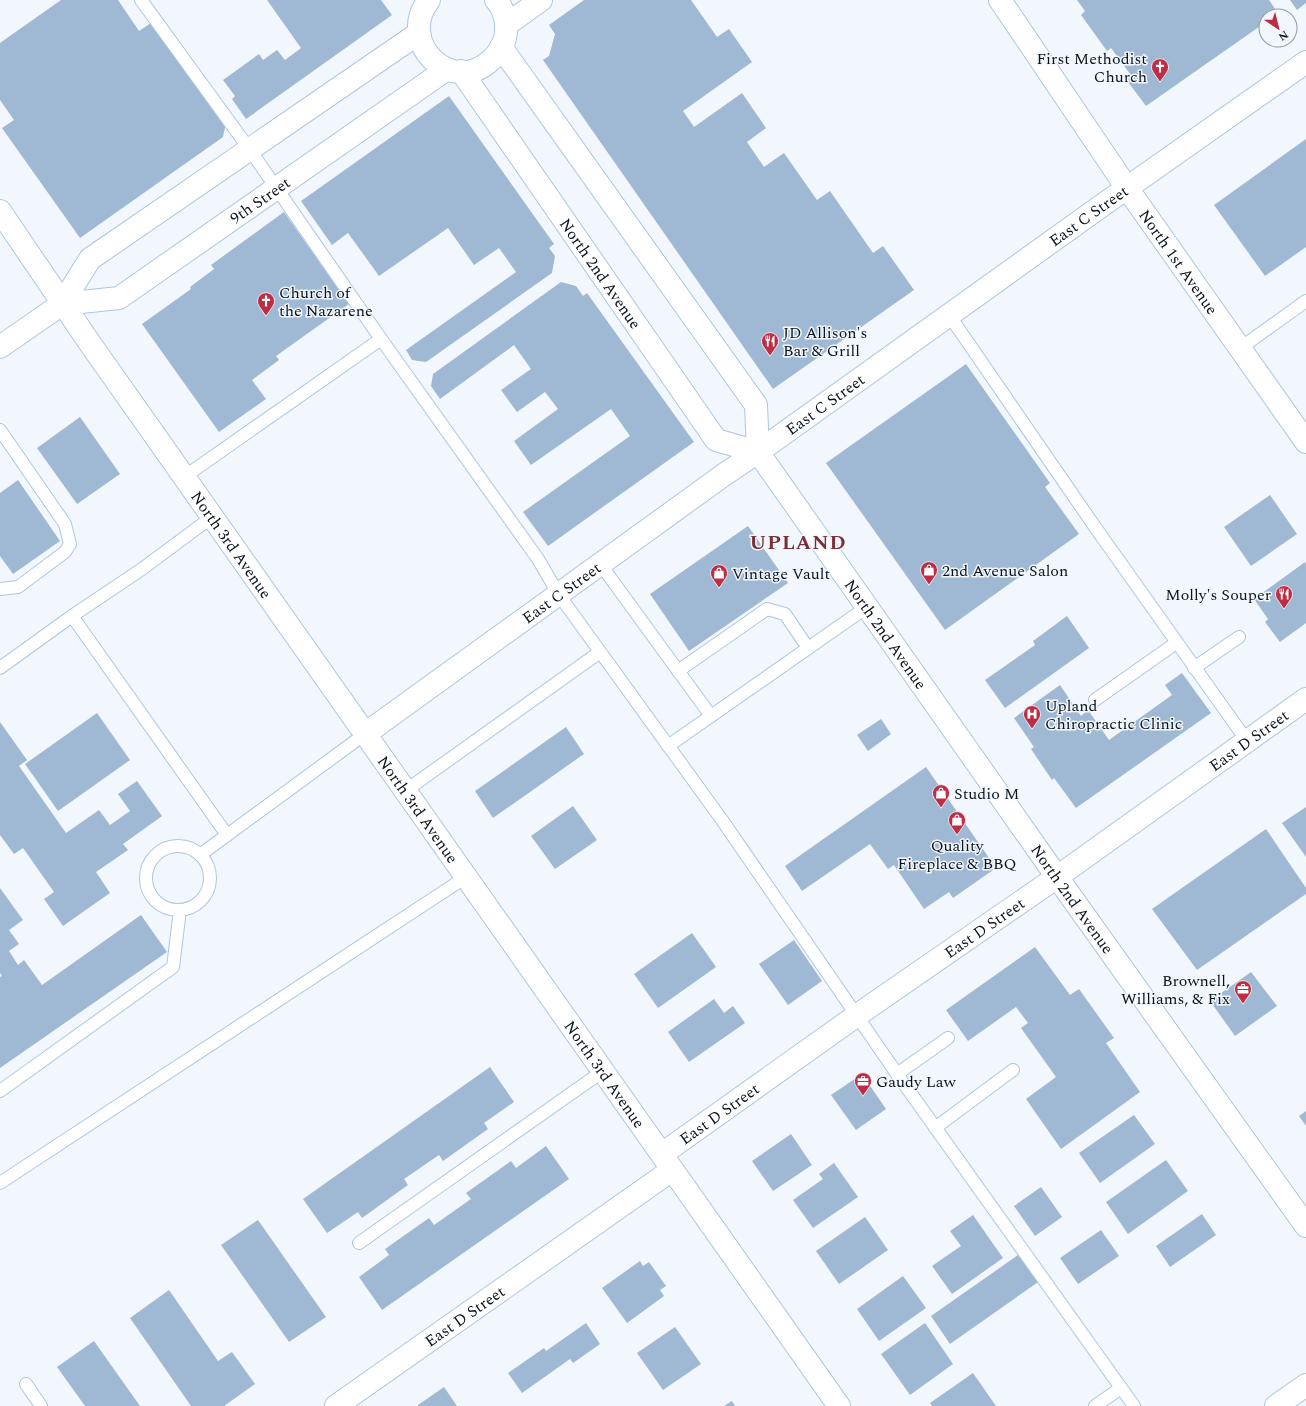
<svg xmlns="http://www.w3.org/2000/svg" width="1306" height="1406" font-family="Spectral,serif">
<rect width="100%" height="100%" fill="#f2f7fd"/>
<!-- building -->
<g fill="#9fb9d4">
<polygon points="61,0 118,0 139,31 151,23 225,127 223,137 80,238 2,128 14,120 0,100 0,43"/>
<polygon points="267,0 381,0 392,15 246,119 232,99 235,96 223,80 259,54 263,60 277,50 285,60 301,48"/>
<polygon points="584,0 691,0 717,37 729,29 752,62 683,111 694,127 742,93 766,128 747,142 764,167 784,153 817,200 830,191 873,253 883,246 914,290 773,389 543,60 549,56 555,34 549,25"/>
<polygon points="1077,0 1269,0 1278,13 1274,16 1266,16 1266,22 1146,106 1125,78 1130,74 1111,48 1107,51 1081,15 1085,11"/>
<polygon points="1290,0 1306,0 1306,3 1297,10"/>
<polygon points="449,96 554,244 549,248 555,256 552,273 426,362 412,360 406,350 516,272 499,248 474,265 448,228 379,276 348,233 332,245 301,201"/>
<polygon points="1306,139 1306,247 1265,276 1214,205"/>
<polygon points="284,212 349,304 276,356 279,360 252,380 266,399 219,432 142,324 191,289 190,287 214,269 211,265"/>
<polygon points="561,282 576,286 583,296 587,293 694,442 548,546 523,512 630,436 611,409 531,465 514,441 558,409 545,392 517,412 501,390 531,369 514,345 440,399 431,386 433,374"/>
<polygon points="966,364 1050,483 1045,487 1079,534 945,630 826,463"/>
<polygon points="80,417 120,474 77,504 37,448"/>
<polygon points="18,480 60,541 13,574 0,556 0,493"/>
<polygon points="1270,495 1297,534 1251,566 1224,527"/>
<polygon points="748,526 788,583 689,651 650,594"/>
<polygon points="1305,562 1306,564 1306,623 1280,642 1265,622 1268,619 1254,599"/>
<polygon points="1067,616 1089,648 1005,708 985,680 1035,645 1033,641"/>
<polygon points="1182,673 1211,713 1076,808 1054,778 1052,780 1031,749 1034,747 1014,718 1060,685 1081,716 1088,710 1109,740 1172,695 1165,685"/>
<polygon points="97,713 130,760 58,811 25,764"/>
<polygon points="881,719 891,734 868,751 857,735"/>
<polygon points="0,722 27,760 19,766 66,833 99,810 110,825 130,811 118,794 137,781 162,816 123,844 128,850 96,872 110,893 63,926 44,899 54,892 23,848 14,854 0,835"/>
<polygon points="566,727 584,754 493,818 475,791"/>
<polygon points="926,767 996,868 953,898 949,892 924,909 894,865 888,869 870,844 802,891 785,866"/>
<polygon points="573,806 597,840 555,869 531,836"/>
<polygon points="1306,807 1306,857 1282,823"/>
<polygon points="1266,829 1306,888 1306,894 1197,970 1152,909"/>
<polygon points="0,888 23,920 9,930 19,944 9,951 18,965 24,960 42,985 141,915 167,952 0,1068 0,977 2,976 0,973"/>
<polygon points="692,933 716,967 658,1008 634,974"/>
<polygon points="794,940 822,981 788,1005 759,964"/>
<polygon points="1035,947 1070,995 1079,989 1114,1038 1106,1043 1140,1092 1061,1149 1026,1099 1056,1077 1021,1028 1028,1023 1016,1007 968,1041 946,1010"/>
<polygon points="1251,972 1277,1006 1235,1036 1210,1001"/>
<polygon points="714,999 724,1013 733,1006 745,1023 689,1062 668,1032"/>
<polygon points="490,1067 514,1102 484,1123 488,1129 443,1161 439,1155 404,1179 408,1185 362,1218 358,1212 327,1233 303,1199"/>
<polygon points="862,1074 886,1109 856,1130 831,1095"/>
<polygon points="1306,1111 1306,1126 1299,1116"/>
<polygon points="1134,1115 1155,1144 1100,1183 1079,1153"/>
<polygon points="791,1134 812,1165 773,1191 752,1161"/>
<polygon points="546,1146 569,1179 382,1310 359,1277 389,1255 385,1249 429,1218 434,1225 471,1199 466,1193 511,1161 516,1168"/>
<polygon points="1166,1160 1188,1191 1128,1234 1106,1202"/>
<polygon points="834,1163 858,1197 813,1228 793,1200 823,1179 819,1174"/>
<polygon points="1041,1187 1062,1217 1035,1236 1014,1206"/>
<polygon points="1202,1214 1216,1235 1170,1267 1156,1246"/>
<polygon points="973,1215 1003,1258 952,1294 932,1266 961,1246 950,1231"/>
<polygon points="865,1217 888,1250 839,1284 816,1251"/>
<polygon points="258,1220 326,1317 289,1342 221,1245"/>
<polygon points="1101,1230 1119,1256 1078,1284 1060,1258"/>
<polygon points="1021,1253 1041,1280 950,1344 931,1316"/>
<polygon points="640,1261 643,1266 649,1262 666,1286 660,1290 664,1296 627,1323 602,1288"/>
<polygon points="903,1276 926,1308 879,1341 857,1309"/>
<polygon points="169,1290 218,1361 232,1352 255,1384 224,1406 191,1406 130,1318"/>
<polygon points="586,1323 600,1344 573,1363 570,1359 522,1393 508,1373 544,1348 546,1351"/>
<polygon points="925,1323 953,1364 910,1395 881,1354"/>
<polygon points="675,1327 701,1364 663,1390 637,1353"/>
<polygon points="94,1341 140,1406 85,1406 57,1367"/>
<polygon points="973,1373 996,1406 932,1406 930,1403"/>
<polygon points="444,1387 457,1406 418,1406 418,1405"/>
<polygon points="732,1401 735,1406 724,1406"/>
</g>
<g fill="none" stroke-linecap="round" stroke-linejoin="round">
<!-- lane casing -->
<g stroke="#acc6e2" stroke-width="14">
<g id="lane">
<polyline points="141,0 250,150 381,339 538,559 559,595 722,820 897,1074 1134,1406"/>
<polyline points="949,315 1095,527 1247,741"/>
<polyline points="1239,349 1306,301"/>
<polyline points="0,430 65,524 70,544 65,552 18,587 0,589"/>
<polyline points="184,477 381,339"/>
<polyline points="601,565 711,716"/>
<polyline points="72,616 227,835"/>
<polyline points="0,668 72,616 142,569 212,517"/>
<polyline points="1194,668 1239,637"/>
<polyline points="678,671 767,609 785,614 808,648"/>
<polyline points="1095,700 1176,643"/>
<polyline points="668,746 867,607"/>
<polyline points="405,791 600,652"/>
<circle cx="178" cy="878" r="32"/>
<polyline points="200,855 365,734"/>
<polyline points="897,1074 948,1038"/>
<polyline points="0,1091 173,967 180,910"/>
<polyline points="935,1128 1013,1070"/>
<polyline points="0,1183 466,877"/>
<polyline points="359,1243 603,1071"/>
<polyline points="26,1384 41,1406"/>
<polyline points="1095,1406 1121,1388"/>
</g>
</g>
<!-- street casing -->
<g stroke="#acc6e2" stroke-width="24">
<g id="street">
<path id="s1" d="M 1000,0 L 1127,188 L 1306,442"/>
<path id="s2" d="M 0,211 L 89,342 L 839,1406"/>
<path id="s3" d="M 365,734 L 725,474 L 758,452 L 1097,209 L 1306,62"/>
<path id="s4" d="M 662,1154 L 856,1016 L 1057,877 L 1306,699"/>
<path id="s5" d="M 336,1406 L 672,1170"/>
</g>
</g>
<!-- secondary casing -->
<g stroke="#acc6e2" stroke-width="24">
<g id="secondary">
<path d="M 429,0 C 396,42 451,96 490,61 C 497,55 503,47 505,38 C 508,25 505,10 496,0"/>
<polyline points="506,25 541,0"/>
<path id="s6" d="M 501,47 L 756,405 L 758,452 L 1057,877 L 1306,1226"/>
<path id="s7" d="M 461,71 L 716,440 L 758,452"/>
<path id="s8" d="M 62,304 L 119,298 L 447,69"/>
<polyline points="0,347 62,304 90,259 419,33"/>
<polyline points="1276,1406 1306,1385"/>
</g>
</g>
<!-- lane -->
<use href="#lane" stroke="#fff" stroke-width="12"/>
<!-- street -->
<use href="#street" stroke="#fff" stroke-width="22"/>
<!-- secondary -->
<use href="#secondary" stroke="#fff" stroke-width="22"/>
</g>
<!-- icons -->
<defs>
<g id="church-pin" transform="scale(0.9)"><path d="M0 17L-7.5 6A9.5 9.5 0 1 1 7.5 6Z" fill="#be2d44" stroke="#f2f7fd"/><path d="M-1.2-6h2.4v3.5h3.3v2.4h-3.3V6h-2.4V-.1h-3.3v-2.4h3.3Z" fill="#fff"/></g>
<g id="restaurant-pin" transform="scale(0.9)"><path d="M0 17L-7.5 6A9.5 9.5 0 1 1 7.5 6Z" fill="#be2d44" stroke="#f2f7fd"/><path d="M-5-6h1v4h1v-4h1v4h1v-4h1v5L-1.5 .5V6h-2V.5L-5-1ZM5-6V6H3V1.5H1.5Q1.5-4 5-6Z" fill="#fff"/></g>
<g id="shop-pin" transform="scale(0.9)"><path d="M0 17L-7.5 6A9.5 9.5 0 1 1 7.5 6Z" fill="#be2d44" stroke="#f2f7fd"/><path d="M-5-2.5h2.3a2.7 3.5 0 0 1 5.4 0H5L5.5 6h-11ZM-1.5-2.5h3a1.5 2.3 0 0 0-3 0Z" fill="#fff"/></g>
<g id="hospital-pin" transform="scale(0.9)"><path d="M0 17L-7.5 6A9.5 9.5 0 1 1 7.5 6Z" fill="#be2d44" stroke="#f2f7fd"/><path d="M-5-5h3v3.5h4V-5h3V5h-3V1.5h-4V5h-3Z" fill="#fff"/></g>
<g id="office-pin" transform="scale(0.9)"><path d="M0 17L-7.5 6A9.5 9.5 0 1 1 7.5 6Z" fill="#be2d44" stroke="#f2f7fd"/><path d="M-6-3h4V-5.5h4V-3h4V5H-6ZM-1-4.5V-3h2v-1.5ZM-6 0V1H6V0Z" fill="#fff"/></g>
</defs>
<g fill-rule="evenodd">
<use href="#church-pin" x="1160" y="67"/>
<use href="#church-pin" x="266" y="301"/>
<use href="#restaurant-pin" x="770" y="341"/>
<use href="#shop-pin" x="929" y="570"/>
<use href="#shop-pin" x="719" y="573"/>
<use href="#restaurant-pin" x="1284" y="594"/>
<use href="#hospital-pin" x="1032" y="714"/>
<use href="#shop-pin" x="941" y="793"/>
<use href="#shop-pin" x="957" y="820"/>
<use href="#office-pin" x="1243" y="989"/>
<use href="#office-pin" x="863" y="1081"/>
</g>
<g text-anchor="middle" stroke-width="3" stroke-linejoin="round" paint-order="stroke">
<!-- poi labels -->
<g font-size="16" fill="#08121b" stroke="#f2f7fd" text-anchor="start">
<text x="1147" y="64" text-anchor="end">First Methodist<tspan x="1147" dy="18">Church</tspan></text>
<text x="279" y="298">Church of<tspan x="279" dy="18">the Nazarene</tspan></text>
<text x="783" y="338">JD Allison's<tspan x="783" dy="18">Bar &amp; Grill</tspan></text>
<text x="942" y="576">2nd Avenue Salon</text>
<text x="732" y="579">Vintage Vault</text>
<text x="1271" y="600" text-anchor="end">Molly's Souper</text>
<text x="1045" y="711">Upland<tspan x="1045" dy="18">Chiropractic Clinic</tspan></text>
<text x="954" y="799">Studio M</text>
<text x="957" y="851" text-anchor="middle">Quality<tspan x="957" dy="18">Fireplace &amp; BBQ</tspan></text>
<text x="1230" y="986" text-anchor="end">Brownell,<tspan x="1230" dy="18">Williams, &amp; Fix</tspan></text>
<text x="876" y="1087">Gaudy Law</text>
</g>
<!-- street labels -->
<g font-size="16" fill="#08121b" stroke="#f2f7fd">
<text dy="6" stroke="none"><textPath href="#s8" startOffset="229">9th Street</textPath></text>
<text dy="6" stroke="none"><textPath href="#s3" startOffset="890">East C Street</textPath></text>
<text dy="6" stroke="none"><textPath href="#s1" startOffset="317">North 1st Avenue</textPath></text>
<text dy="6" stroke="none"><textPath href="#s7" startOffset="246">North 2nd Avenue</textPath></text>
<text dy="6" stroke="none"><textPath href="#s3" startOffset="566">East C Street</textPath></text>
<text dy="6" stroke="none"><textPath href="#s2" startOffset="406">North 3rd Avenue</textPath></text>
<text dy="6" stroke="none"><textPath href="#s3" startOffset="242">East C Street</textPath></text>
<text dy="6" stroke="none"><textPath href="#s6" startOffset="709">North 2nd Avenue</textPath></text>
<text dy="6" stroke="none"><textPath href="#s4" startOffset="718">East D Street</textPath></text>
<text dy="6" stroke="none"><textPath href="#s2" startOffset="730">North 3rd Avenue</textPath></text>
<text dy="6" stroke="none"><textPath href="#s6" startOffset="1033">North 2nd Avenue</textPath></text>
<text dy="6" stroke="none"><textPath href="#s4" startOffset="394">East D Street</textPath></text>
<text dy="6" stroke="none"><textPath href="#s2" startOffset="1054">North 3rd Avenue</textPath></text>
<text dy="6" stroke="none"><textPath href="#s4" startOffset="70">East D Street</textPath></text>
<text dy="6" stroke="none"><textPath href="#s5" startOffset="157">East D Street</textPath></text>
</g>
<!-- district labels -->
<g font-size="20" font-weight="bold" letter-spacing="1" fill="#793137" stroke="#f2f7fd">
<text x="798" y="549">UPLAND</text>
</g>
</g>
<!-- north arrow -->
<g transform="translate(1278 28) rotate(145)"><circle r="19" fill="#f2f7fd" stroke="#949ba3"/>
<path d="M0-3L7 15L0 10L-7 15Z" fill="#be2d44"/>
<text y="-6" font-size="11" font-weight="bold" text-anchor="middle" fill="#08121b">N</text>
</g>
</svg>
